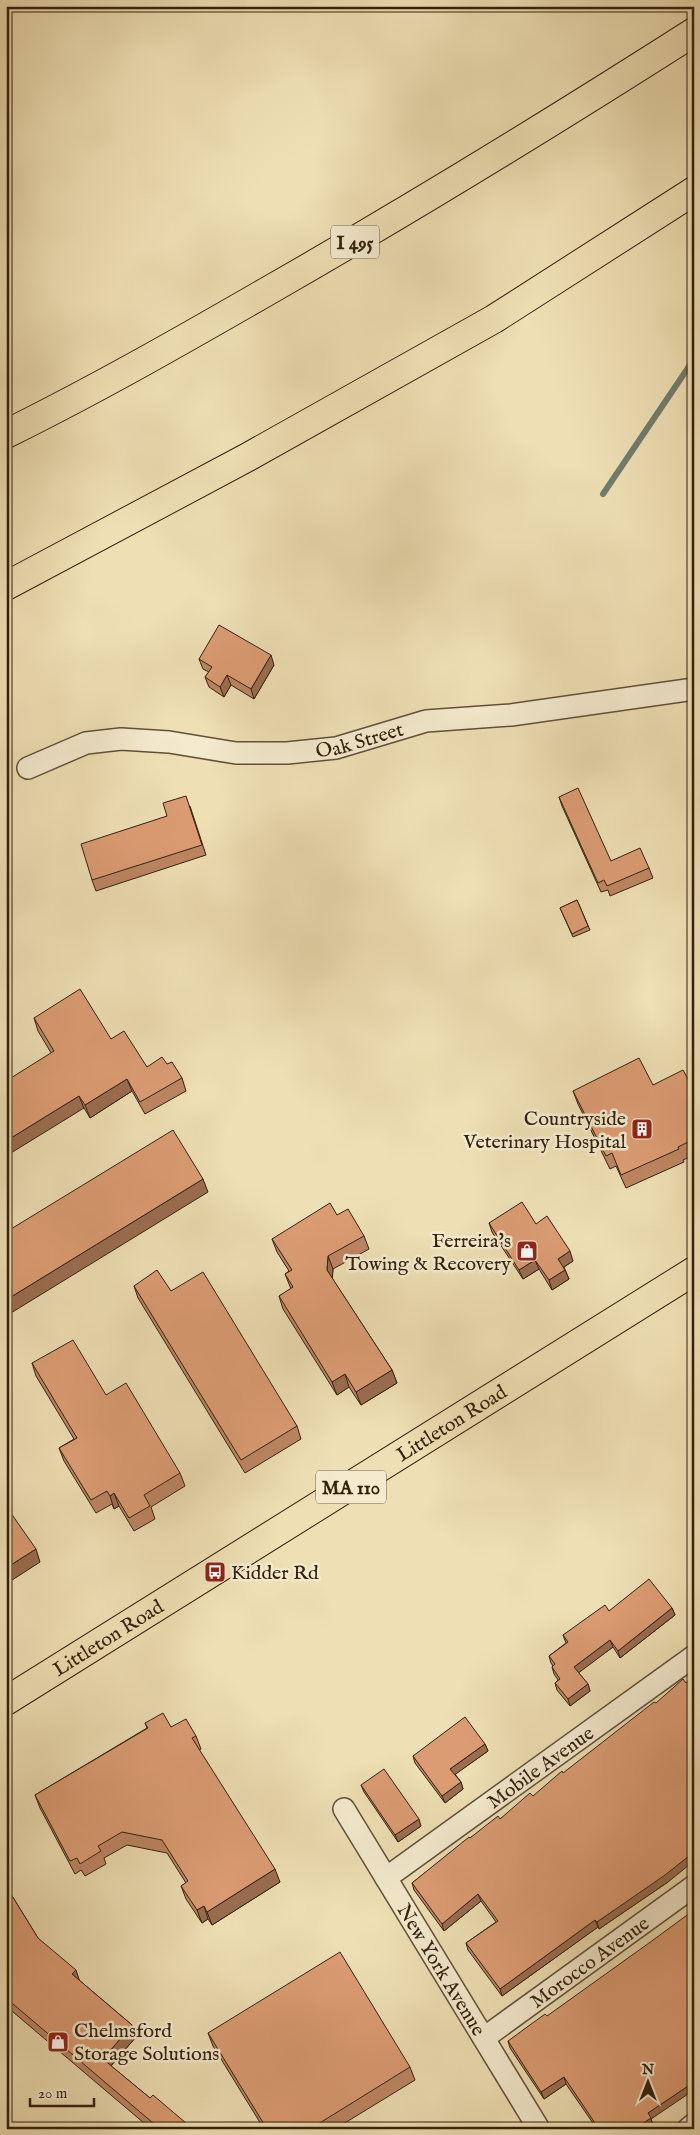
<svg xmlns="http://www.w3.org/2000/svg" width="700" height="2135" font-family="'IM FELL English',serif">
<rect width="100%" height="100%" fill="#eedfb4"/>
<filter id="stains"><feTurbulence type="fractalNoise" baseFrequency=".004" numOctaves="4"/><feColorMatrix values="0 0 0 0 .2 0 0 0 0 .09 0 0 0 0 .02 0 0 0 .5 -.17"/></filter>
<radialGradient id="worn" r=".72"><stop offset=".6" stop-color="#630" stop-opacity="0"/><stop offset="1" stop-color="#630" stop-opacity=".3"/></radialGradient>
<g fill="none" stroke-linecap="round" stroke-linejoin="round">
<!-- stream -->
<polyline stroke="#707e6e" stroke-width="6" points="603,494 694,359"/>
<!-- minor casing -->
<g stroke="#615037" stroke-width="24">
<g id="minor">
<path id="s1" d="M 28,768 L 86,743 L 121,739 L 169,742 L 236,753 L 287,753 L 336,748 L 426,721 L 511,715 L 694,689"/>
<path id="s2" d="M 344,1809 L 539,2129"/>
<path id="s3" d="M 386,1878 L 694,1656"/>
<path id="s4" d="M 484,2038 L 694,1886"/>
<polyline points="688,2129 694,2124"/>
</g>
</g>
<!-- primary casing -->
<g stroke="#32210d" stroke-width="30">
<g id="primary">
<path id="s5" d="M 6,1701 L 694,1271"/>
</g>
</g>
<!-- motorway casing -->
<g stroke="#32210d" stroke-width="30">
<g id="motorway">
<path d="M 6,434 C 95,390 181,341 266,292 C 411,209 553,122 694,32"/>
<polyline points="6,586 248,457 494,319 694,191"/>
</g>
</g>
<!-- minor -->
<use href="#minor" stroke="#f4eace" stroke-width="21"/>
<!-- primary -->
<use href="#primary" stroke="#eedfb4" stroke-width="28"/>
<!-- motorway -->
<use href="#motorway" stroke="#eedfb4" stroke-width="28"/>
</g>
<!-- wall -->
<g fill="#bd8663" stroke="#32210d">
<polygon points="199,659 274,665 254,699 231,685 224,697 209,687 205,677 209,672 203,669"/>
<polygon points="559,797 611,861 649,868 653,878 610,896 608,890 601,892 562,806"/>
<polygon points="190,806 206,855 96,891 92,880 167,816"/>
<polygon points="577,900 590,930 573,937 560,908"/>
<polygon points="34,1018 111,1039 147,1067 167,1064 182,1078 186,1091 145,1114 132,1091 90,1118 38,1031"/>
<polygon points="653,1085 694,1090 694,1155 683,1160 684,1162 626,1188 616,1166 610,1169 578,1104 573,1091"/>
<polygon points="337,1215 364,1236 369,1249 333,1269 332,1278 392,1370 397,1383 361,1405 349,1387 337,1395 283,1309 279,1296 291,1289 285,1274 289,1271 277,1252 272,1239"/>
<polygon points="489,1223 536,1224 573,1261 564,1267 569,1279 552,1290 539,1269 523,1279 492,1232"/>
<polygon points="134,1286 171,1291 297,1426 301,1439 245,1473 138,1298"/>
<polygon points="32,1363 106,1395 180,1473 185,1486 151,1507 155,1519 134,1531 119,1506 114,1509 112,1504 96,1513 64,1461 59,1448 74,1439 36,1376"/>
<polygon points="672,1608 675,1615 620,1658 613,1647 578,1672 588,1684 590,1691 570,1706 557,1690 555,1683 558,1680 554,1674 552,1667 553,1666 551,1663 549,1656 566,1643 563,1635 609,1611"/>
<polygon points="145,1723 171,1727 196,1736 201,1749 199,1750 280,1882 212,1925 208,1919 202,1923 186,1899 181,1886 186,1883 167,1853 127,1845 104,1858 106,1864 85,1876 81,1870 75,1874 40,1808 35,1795 147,1728"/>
<polygon points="485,1744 488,1751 455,1774 461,1782 463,1789 445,1803 415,1763 413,1756"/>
<polygon points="361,1785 421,1826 398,1842 364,1792"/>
<polygon points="533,1796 668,1882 599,1929 598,1927 502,1996 468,1950 466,1943 496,1922 481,1901 444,1931 414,1890 412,1883 470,1838 500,1819"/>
<polygon points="6,1886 38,1938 79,1980 132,2025 136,2037 111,2066 150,2098 193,2129 151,2129 6,2006"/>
<polygon points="208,2033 410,2067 415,2080 335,2129 264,2129 213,2046"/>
<polygon points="508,2041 651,2119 653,2125 647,2129 597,2129 566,2084 544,2099 510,2048"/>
</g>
<!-- shaded-wall -->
<g fill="#9a6d50" stroke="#32210d">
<polygon points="271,655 274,665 254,699 251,689"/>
<polygon points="227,675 231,685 224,697 220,687"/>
<polygon points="127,1079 132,1091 90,1118 85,1105"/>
<polygon points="79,1096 84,1108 6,1156 6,1141"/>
<polygon points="203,1179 208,1192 6,1316 6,1300"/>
<polygon points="570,1251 573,1261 562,1268 558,1259"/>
<polygon points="328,1256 333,1269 332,1283 327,1270"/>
<polygon points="535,1260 539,1269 523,1279 519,1270"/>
<polygon points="565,1270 569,1279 552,1290 549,1280"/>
<polygon points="392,1370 397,1383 361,1405 356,1392"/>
<polygon points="345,1374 349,1387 337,1395 332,1382"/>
<polygon points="114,1493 119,1506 114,1509 110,1496"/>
<polygon points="36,1549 40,1562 6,1584 6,1568"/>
<polygon points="672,1608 675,1615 620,1658 618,1651"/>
<polygon points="610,1640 613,1647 577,1674 574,1667"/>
<polygon points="588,1684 590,1691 570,1706 568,1699"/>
<polygon points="485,1744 488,1751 453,1776 450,1769"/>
<polygon points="461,1782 463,1789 445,1803 442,1796"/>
<polygon points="419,1819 421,1826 398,1842 395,1835"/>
<polygon points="694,1852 694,1861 668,1882 599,1929 597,1922"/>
<polygon points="275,1869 280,1882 212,1925 207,1912"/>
<polygon points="478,1894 481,1901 444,1931 442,1924"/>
<polygon points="204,1906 208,1919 202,1923 197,1910"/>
<polygon points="595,1920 598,1927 502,1996 500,1989"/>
<polygon points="76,1970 80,1982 72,1974"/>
<polygon points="132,2025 136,2037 107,2070 103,2059"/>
<polygon points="564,2077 566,2084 544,2099 541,2092"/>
<polygon points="694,2082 694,2090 651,2119 653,2125 647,2129 634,2129 648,2113"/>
</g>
<!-- building -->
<g fill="#dc9c73" stroke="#32210d">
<polygon points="219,625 271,655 251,689 227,675 220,687 205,677 212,667 199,659"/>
<polygon points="578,788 611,861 640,848 649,868 607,886 604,880 598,883 559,797"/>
<polygon points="186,796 202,845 92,880 81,844 167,816 163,803"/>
<polygon points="577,900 588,926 572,934 560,908"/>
<polygon points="80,989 111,1039 124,1031 147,1067 162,1057 167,1064 172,1062 182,1078 140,1102 127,1079 85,1105 79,1096 6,1141 6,1081 54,1051 34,1018"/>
<polygon points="639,1058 653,1085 683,1070 694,1090 694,1139 678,1147 679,1149 621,1175 612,1153 606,1156 573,1091"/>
<polygon points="173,1130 203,1179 6,1300 6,1232"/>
<polygon points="522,1202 536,1224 547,1216 570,1251 558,1259 565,1270 549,1280 535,1260 519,1270 489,1223"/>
<polygon points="330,1203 337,1215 348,1209 364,1236 328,1256 327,1270 392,1370 356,1392 345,1374 332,1382 279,1296 293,1287 285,1274 292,1270 272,1239"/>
<polygon points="157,1270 171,1291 203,1272 297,1426 241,1460 134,1286"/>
<polygon points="73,1340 106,1395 126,1383 180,1473 144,1495 150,1506 129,1518 114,1493 110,1496 107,1491 91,1500 59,1448 77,1438 32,1363"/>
<polygon points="6,1506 36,1549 6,1568"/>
<polygon points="649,1579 672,1608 618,1651 610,1640 574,1667 588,1684 568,1699 555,1683 560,1679 552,1667 555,1664 549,1656 568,1642 563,1635 605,1605 609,1611"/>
<polygon points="694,1676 694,1852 665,1875 597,1922 595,1920 500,1989 466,1943 498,1921 478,1894 442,1924 412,1883 469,1837 470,1838 498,1816 500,1819 530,1793 533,1796 562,1771 563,1773 654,1702 656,1703 683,1679 686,1683"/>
<polygon points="163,1713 171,1727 186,1719 196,1736 192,1738 275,1869 207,1912 204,1906 197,1910 181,1886 188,1881 162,1840 122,1832 98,1846 101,1851 80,1864 77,1858 70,1861 35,1795 148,1728 145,1723"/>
<polygon points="465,1717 485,1744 450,1769 461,1782 442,1796 413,1756"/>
<polygon points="384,1769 419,1819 395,1835 361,1785"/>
<polygon points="6,1886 38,1938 76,1970 72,1974 132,2025 103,2059 150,2098 153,2095 193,2129 160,2129 6,1998"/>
<polygon points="694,1910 694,2082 648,2113 651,2118 634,2129 599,2129 564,2077 541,2092 508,2041 545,2014 547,2016 649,1943"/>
<polygon points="340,1952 410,2067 310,2129 267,2129 208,2033"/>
</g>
<!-- icons -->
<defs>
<g id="building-square" transform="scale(1.125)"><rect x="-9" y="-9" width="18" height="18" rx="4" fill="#8f2418" stroke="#f4eace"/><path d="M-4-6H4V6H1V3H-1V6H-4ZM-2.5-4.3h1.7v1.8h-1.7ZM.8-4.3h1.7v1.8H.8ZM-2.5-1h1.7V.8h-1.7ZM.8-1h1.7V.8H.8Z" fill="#fff"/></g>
<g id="shop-square" transform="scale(1.125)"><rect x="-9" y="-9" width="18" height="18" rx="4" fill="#8f2418" stroke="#f4eace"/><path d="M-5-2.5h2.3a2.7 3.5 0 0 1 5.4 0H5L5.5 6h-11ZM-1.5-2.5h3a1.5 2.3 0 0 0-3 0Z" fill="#fff"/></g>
<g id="bus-square" transform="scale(1.125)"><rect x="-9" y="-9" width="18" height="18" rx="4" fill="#8f2418" stroke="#f4eace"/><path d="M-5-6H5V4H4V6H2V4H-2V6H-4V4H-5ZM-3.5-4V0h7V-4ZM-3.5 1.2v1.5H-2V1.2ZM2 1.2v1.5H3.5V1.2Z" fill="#fff"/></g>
</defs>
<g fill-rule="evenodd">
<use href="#building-square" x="642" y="1129"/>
<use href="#shop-square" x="527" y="1251"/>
<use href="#bus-square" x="215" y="1572"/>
<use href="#shop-square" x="58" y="2042"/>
</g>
<g text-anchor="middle" stroke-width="5" stroke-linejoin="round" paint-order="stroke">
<!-- shield labels -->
<g fill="#f4eace" stroke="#6c5d47" stroke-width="1">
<rect x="331" y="225.5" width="48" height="33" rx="4"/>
<rect x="316" y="1470.5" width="70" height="33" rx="4"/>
</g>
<g font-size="19" font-weight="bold" fill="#32210d">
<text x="355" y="249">I 495</text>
<text x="351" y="1494">MA 110</text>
</g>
<!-- street labels -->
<g font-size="20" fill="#32210d" stroke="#f4eace">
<text dy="7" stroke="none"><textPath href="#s1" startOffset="339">Oak Street</textPath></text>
<text dy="7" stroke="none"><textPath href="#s5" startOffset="525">Littleton Road</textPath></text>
<text dy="7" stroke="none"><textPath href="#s5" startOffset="120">Littleton Road</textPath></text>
<text dy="7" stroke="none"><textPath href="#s3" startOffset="190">Mobile Avenue</textPath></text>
<text dy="7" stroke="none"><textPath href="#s4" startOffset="130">Morocco Avenue</textPath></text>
<text dy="7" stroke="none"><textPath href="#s2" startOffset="188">New York Avenue</textPath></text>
</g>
<!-- poi labels -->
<g font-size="20" fill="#32210d" stroke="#f4eace" text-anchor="end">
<text x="626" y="1125">Countryside<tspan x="626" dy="23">Veterinary Hospital</tspan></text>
<text x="511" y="1247">Ferreira's<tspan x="511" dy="23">Towing &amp; Recovery</tspan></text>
<text x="231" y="1579" text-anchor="start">Kidder Rd</text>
<text x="74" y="2037" text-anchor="start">Chelmsford<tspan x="74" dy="23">Storage Solutions</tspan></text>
</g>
</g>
<!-- margin -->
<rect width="700" height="2135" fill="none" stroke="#eedfb4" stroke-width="25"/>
<rect x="8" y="8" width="685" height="2120" fill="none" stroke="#32210d" stroke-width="2.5"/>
<rect x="12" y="12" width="675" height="2110" fill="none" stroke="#32210d"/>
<!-- north arrow -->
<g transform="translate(648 2082)" stroke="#f4eace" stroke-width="4" paint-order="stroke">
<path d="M0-4L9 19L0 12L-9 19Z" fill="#32210d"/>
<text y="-8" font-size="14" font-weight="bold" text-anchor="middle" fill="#32210d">N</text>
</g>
<!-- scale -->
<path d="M30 2098v8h64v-8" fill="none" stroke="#32210d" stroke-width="2.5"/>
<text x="38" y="2098" font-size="15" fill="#32210d" stroke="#f4eace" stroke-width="4" paint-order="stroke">20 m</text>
<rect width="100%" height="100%" filter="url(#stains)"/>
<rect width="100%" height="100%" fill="url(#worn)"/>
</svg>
